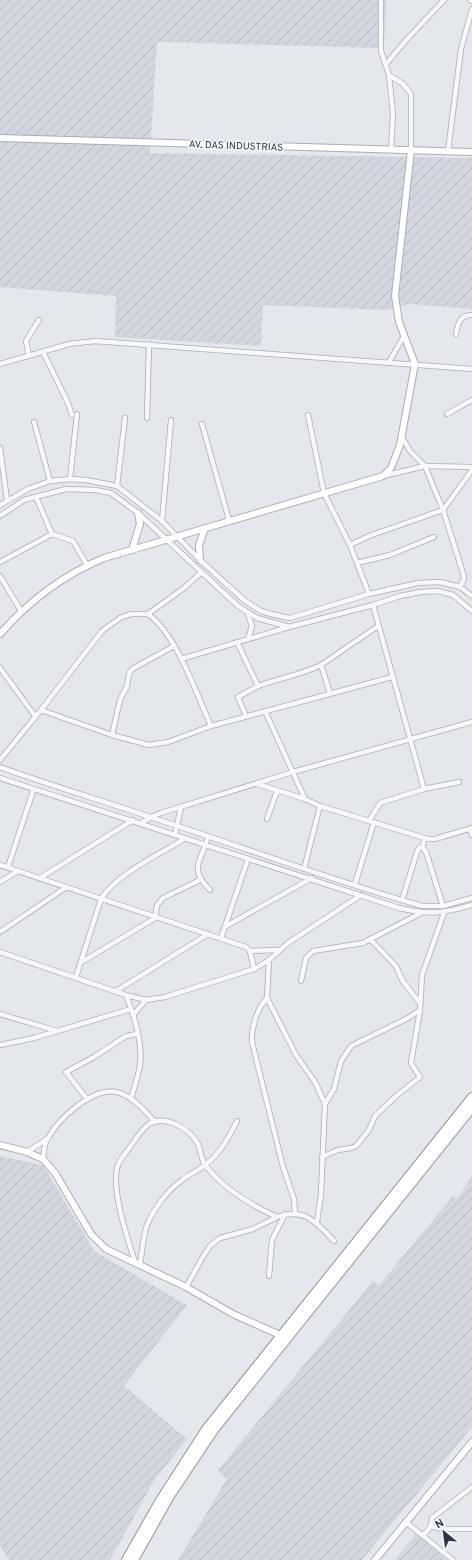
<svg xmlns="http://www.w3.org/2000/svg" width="472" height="1560" font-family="Overpass,sans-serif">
<defs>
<pattern id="industrial-furrows" width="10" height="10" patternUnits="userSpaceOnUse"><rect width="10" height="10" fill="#d2d6de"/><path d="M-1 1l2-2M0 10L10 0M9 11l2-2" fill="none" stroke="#b4b8c0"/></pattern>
</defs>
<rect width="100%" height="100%" fill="#e4e7ec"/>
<!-- industrial -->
<g fill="url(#industrial-furrows)">
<polygon points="0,0 386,0 384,48 157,42 150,153 472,158 472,309 410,304 386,310 263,305 261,346 115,337 116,296 0,287"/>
<polygon points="0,1156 43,1165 95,1252 187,1305 124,1386 187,1439 155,1479 110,1560 9,1560 0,1545"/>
<polygon points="472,1176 472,1427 362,1560 178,1560 227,1479 218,1470 373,1281 379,1285 453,1196 457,1199"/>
<polygon points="416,1534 447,1560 395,1560"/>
</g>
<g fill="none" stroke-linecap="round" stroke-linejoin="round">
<!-- street casing -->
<g stroke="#a9aeb7" stroke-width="6">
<g id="street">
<polyline points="381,0 381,51 389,75 393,114 391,150"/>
<polyline points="470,0 472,1"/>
<polyline points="386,64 408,38 444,0"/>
<polyline points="389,75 403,84 411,94 411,150"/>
<polyline points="448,151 461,49 472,9"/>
<path d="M 456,334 C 458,323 460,315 472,315"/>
<polyline points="43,352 68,403 72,415"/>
<polyline points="29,356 26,341 39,320"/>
<polyline points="389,362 404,336"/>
<polyline points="0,364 69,344 95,341 472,369"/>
<polyline points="447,414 472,400"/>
<polyline points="308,415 324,493 350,545 369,594"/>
<polyline points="147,418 149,344"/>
<polyline points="34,422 50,481"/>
<polyline points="202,424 229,520"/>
<polyline points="402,437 410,451 425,466 443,510 463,573 464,579 460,587"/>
<polyline points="0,448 7,500"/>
<polyline points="383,476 425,466 472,467"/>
<polyline points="70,479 77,414"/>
<polyline points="117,486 125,418"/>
<polyline points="36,497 52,534"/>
<polyline points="0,505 28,489 50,481 70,479 86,480 117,486 162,521 200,560 244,600 261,611 275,615 290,618 369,594 418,583 440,582 460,587 472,596"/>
<polyline points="0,516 24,500 66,489 95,490 111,493 138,513 238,606 257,618 289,627 373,605 400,596 420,592 438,591 453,595 472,611"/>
<polyline points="162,521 171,420"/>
<polyline points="350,545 369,536 443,510 472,470"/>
<polyline points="0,562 52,534 73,541 87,565"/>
<polyline points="357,563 390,555 434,537"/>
<polyline points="0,576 21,611"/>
<polyline points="148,614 184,588 202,572"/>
<polyline points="248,614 252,626 248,639"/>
<polyline points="237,642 258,686 238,697 246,716"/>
<polyline points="181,659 289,627"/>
<polyline points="0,668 35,716"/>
<path d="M 258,686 C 279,678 301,675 321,665"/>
<polyline points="330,693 321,665 378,626"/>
<polyline points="41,710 112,735 149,745 168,742 211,726 392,677"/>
<polyline points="265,711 305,799"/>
<polyline points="112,735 120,700 127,686 129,674 132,669 174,646"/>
<path d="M 0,760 L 41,710 L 102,631 L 120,618 L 131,614 L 148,614 C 177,635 196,693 211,726"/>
<path d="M 0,767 C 50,785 100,800 150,817 C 240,846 330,880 422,906 L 443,906 L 472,898"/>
<path d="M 0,778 L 399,908 C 430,915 441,914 472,905"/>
<polyline points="257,784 305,799 320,806 428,839 435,839 472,828"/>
<polyline points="424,789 459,782"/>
<polyline points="267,819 277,791"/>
<polyline points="369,821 380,803 424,789 373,605"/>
<polyline points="141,823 151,817 161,813 293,772 472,722"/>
<polyline points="470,829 472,835"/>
<polyline points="175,835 181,807"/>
<path d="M 208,837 C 201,862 188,868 210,890"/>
<polyline points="422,847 426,852 443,906"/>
<polyline points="0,865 246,947 250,951 254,969"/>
<polyline points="8,867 33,791"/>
<polyline points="304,869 320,806"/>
<polyline points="40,878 133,820"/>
<polyline points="0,882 18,871"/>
<polyline points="355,884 374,822"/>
<polyline points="402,900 417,852 419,848 422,847 425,838"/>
<polyline points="226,926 312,878"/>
<polyline points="0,932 65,888"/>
<polyline points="221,938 248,859"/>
<polyline points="370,939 396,966 402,980 419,1002"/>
<polyline points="250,951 280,950"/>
<polyline points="0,952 126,995 146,1000 165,997 254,969 269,960 288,943 361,895"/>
<polyline points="269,960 267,998 296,1055 315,1082 325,1104 321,1194 317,1222"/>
<polyline points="80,963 155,918 157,905 163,898 200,880"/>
<path d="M 76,977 L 101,899 C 115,875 160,854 184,839"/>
<polyline points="301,981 306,958 313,951 363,943 421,913"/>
<polyline points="116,991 208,934"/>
<path d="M 126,995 C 134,1015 143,1043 140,1065 C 138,1077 134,1088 131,1099"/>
<path d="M 267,998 C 257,1009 251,1027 252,1042 L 283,1167 L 294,1199 L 295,1212"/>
<polyline points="0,1014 57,1031"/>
<polyline points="133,1015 146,1000"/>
<polyline points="0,1045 34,1038 131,1009"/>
<polyline points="87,1099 66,1072 94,1057 126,1036 137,1034"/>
<polyline points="325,1104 334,1089 341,1061 351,1046 408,1018 420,1010"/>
<polyline points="27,1152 47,1139"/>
<polyline points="322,1157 338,1150 351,1148 356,1146 369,1130 375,1116 395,1097 420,1077 411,1063 420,1010 422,975 444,913"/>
<path d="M 43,1159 C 44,1152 44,1143 48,1138 C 59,1118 92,1088 116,1092 C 132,1095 145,1111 155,1122"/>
<path d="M 135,1262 C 128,1240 110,1188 118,1165 C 120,1159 126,1153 130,1147 C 135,1140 141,1130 149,1124 C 165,1114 190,1129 198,1144 C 201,1151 201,1160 206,1166 C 223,1188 253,1206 277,1217 C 305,1207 317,1223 334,1241"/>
<path d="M 140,1264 C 142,1252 143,1237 147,1225 C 154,1208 167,1191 182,1180 C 189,1174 198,1171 205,1165 C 220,1154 229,1137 237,1121"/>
<polyline points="269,1276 272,1240 285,1214"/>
<polyline points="186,1287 204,1255 210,1246 220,1238 253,1229 277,1217"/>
<polyline points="407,1523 453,1560"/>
<polyline points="431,1526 442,1529 472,1529"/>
<polyline points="423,1536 431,1526 432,1518 472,1487"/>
</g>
</g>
<!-- secondary casing -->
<g stroke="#a9aeb7" stroke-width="8">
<g id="secondary">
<polyline points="0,138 472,152"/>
<polyline points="132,550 140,524 138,513"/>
<polyline points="200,560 199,545 205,528"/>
<path d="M 0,634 C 29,601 63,575 104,558 L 383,476 L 391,468 L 400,445 L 415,364 L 399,322 L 395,296 L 411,150"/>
<polyline points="0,1145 27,1152 43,1159 55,1173 91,1234 106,1249 186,1287 233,1314 280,1335"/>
<polyline points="375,1560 472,1442"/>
</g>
</g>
<!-- highway casing -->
<g stroke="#8b94a3" stroke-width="10">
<g id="highway">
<polyline points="126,1560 159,1502 206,1429 472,1097"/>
<polyline points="134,1560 170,1496 214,1430 472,1108"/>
</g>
</g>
<!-- street -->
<use href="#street" stroke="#f7f8fa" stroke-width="4.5"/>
<!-- secondary -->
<use href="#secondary" stroke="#fff" stroke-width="6"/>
<!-- highway -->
<use href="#highway" stroke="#fff" stroke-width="8"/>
</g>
<g text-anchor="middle" stroke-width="3.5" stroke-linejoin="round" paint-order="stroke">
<!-- street labels -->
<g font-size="10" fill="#2b3445" stroke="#f4f6f9">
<text transform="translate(236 145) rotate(2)" y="4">AV. DAS INDUSTRIAS</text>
</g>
</g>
<!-- north arrow -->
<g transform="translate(444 1532) rotate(331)" stroke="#f4f6f9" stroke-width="3" paint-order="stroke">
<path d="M0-3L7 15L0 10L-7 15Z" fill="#2b3445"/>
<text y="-6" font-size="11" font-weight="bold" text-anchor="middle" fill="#2b3445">N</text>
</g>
</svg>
